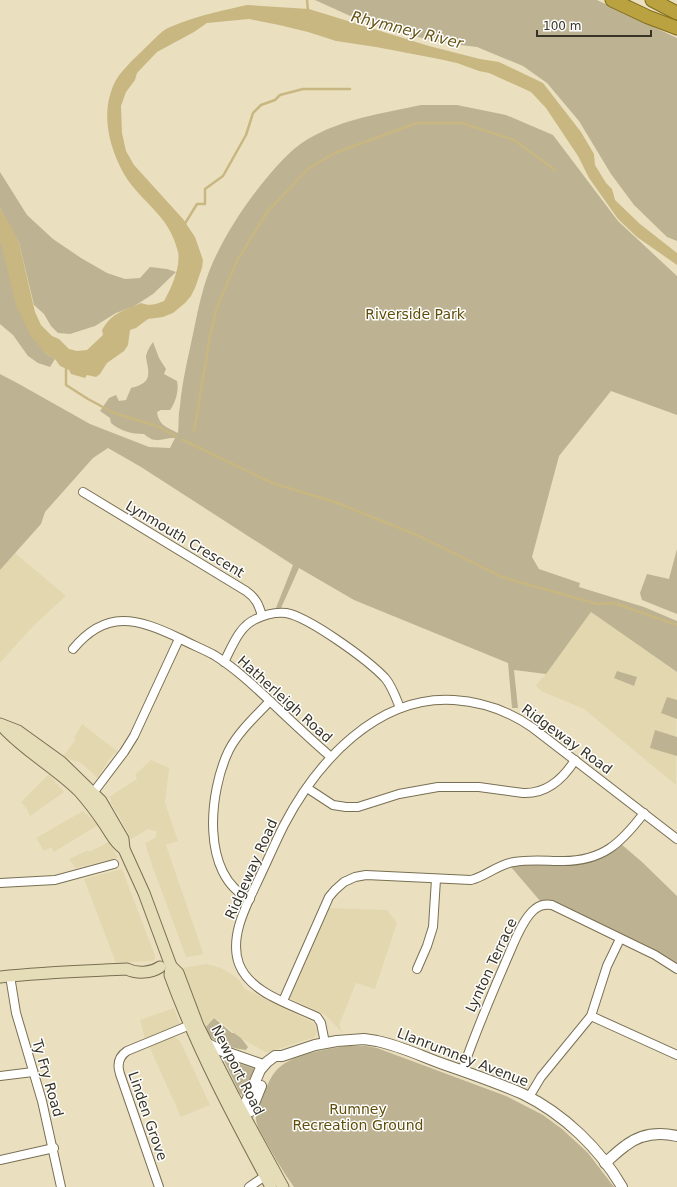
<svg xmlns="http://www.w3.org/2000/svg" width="677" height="1187" font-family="'DejaVu Sans',sans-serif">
<rect width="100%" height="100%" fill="#eae0c0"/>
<!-- built -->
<g fill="#e3d7af">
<polygon points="15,553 66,596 33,626 0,663 0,570"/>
<polygon points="591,612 677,672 676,785 584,709 541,691 536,685 546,674"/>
<polygon points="82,724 118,752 114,754 109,759 98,778 80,762 71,760 63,755 65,754 76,739 74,738"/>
<polygon points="151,760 169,768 165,803 178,841 166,845 203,953 201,955 186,957 152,865 145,843 155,838 157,832 148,829 131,839 119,816 110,802 112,801 109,797 137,779 135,775"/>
<polygon points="49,774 64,792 30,816 26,808 21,802"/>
<polygon points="83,811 98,825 54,852 51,847 44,851 36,838"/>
<polygon points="109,842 118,858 75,868 69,859 88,850 89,852"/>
<polygon points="122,869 155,956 155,959 153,961 116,963 84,879"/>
<polygon points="328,908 387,910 397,923 375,989 356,983 339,1025 343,1033 324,1014 289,998"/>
<polygon points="207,964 221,968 233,975 239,980 245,989 312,1022 316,1026 317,1032 315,1037 269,1052 265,1052 241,1038 214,1017 206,1027 182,968"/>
<polygon points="174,1008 180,1024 145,1039 140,1020"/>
<polygon points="174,1037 180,1041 210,1105 181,1117 149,1046"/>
</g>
<!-- green -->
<g fill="#bdb392">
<polygon points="315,0 597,0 677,38 677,241 667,237 634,205 611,174 579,121 547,83 523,66 477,47 445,43 390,31 348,15"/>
<path d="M 421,105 L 457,105 L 506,115 L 553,135 L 618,221 L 677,276 L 677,415 L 611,391 L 559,456 L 532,557 L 539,569 L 580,583 L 579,587 L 644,607 L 677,621 L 677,672 L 591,612 L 546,674 L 514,670 L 518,708 L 512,708 L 508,663 L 354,600 L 299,568 L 281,608 L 276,608 L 293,565 L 141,467 L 108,448 L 93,458 L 45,512 L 41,524 L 0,570 L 0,374 L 19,384 L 90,424 L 149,447 L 170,448 L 175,438 C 160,438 157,445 144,434 C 132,434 120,431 111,423 L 110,418 L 100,411 L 109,398 L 116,395 L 119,401 L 126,400 L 131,388 C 142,385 150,382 148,369 C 148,365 146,361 146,356 C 147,351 150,346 153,342 L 159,358 L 166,369 L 164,374 L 177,381 C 179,390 176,402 170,410 L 161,410 L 157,412 C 159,426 167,427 178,433 C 179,424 178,415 180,406 C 182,382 188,358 193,334 C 198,310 203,284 213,262 C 225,236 240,212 257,190 C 272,171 288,151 308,139 C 342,119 383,113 421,105 Z"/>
<polygon points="0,172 27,215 53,239 81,258 107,273 125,279 140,278 150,267 167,269 176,272 153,294 133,307 116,313 95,326 70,334 58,333 51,326 44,314 34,305 19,243 0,208"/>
<polygon points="0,239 45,353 55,359 50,367 38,363 28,356 13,335 0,324"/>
<polygon points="677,549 677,614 642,600 640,593 647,574 669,579"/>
<polygon points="617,671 637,677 634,686 614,678"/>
<polygon points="667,697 677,700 677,719 661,713"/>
<polygon points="655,730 677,737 677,756 650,748"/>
<polygon points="621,844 642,862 677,896 677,965 541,902 511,867 526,865 526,863 559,864"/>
<path d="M 214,1018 L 232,1033 L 234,1033 L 241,1038 L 248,1047 L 246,1050 C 230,1047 211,1046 206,1027 Z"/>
<path d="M 346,1046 L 366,1046 L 377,1048 L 506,1096 L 543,1115 L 562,1129 L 588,1153 L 614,1187 L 294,1187 C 283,1172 274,1156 265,1140 C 262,1134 257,1127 256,1120 C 255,1113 261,1104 263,1097 C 266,1089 269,1079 275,1072 C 289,1054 324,1050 346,1046 Z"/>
<polygon points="223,1058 255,1069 244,1096 240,1094"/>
</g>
<!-- water -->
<path fill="#c9b781" d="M 247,5 L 309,9 L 429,46 L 480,59 L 499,62 L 543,83 L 581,132 L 594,154 L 595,165 L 606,183 L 612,189 L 615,200 L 640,224 L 677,253 L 677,265 L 637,237 L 618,219 L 589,178 L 578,156 L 546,108 L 531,92 L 489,73 L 479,71 L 457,63 L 439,59 L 376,47 L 336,41 L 308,32 L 279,25 L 249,19 L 207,23 L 194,32 L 157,52 L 137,73 L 135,80 L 126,92 L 121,106 L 122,133 L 126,151 L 134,165 L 183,219 L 195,237 L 203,260 L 202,268 L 195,288 L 191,296 L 185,303 L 173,313 L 163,317 L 148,319 L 136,328 L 130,330 L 128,345 L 124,351 L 107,363 L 100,374 L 96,377 L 87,375 L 85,378 L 71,374 L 69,370 L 60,366 L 55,359 L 45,353 L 31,336 L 16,305 L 0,239 L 0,208 L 12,228 L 19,243 L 35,312 L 41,325 L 52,336 L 59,339 L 69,349 L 77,351 L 87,350 L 103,335 L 102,330 C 113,311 123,312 141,303 C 149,306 155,305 164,301 C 171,289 181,266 178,252 C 169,214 142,204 124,174 C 109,147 101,115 113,86 C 119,72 133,60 144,49 C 151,43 158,34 166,29 C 171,26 178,24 183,22 C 204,14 225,10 247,5 Z"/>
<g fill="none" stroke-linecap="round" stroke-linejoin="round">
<!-- stream -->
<g stroke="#c9b781" stroke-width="2.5">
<polyline points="307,0 308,11"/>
<polyline points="184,225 197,204 205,204 205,189 223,176 246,135 253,113 261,105 275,100 280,95 303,89 350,89"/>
<polyline points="66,366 66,385 88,399 114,413 157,426 176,436"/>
<polyline points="194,432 210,336 217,307 237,261 267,212 309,168 335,153 417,123 462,123 514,140 555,170"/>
<polyline points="183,440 272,483 335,502 417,535 502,577 597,604 614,603 677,625"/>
</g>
<!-- minor casing -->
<g stroke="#796f52" stroke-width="10">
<g id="minor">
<path d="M 83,492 L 246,591 C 256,598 259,605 262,616"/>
<path d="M 73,649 C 106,609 137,618 179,638 C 190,644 203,649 214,655 C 235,668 253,685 270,701 C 290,720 310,739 331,757"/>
<path d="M 224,662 C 232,647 239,626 256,619 C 266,614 275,612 286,613 C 309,617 368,660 385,678 C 392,686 396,698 400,708"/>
<path d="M 307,788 L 333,805 L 346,807 L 358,807 L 399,794 L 438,787 L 479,787 L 523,793 C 546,794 563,779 575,760"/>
<polyline points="93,793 124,752 134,736 179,639"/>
<polyline points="0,883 55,880 114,864"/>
<path d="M 250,899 C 200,876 209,791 229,750 C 239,731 256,716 270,701"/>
<polyline points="417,969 427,946 433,927 436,879"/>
<polyline points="10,976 16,1013 42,1101 61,1187"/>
<path d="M 283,1001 L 329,897 L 335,890 L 344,882 L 355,877 L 366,875 L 471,880 C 487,876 498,864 514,862 C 530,859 547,861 563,861 C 603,861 621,843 644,813"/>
<polyline points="591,1016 677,1055"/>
<path d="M 325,1043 L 321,1023 L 317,1017 C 290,1004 250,993 239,964 C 228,934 250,899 262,872 C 269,857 276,841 284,825 C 317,762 377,695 454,700 C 484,702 509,711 533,728 L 677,839"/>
<path d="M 462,1071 C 476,1031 492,993 509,954 C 514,942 524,917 535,909 C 540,905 546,904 552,905 L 655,955 L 677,969"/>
<polyline points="0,1076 33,1072"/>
<polyline points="529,1097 541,1077 591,1016 607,966 620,939"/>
<polyline points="0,1160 54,1148"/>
<path d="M 159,1187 L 120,1074 C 117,1065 118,1057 127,1051 L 190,1025"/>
<polyline points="249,1187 265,1176"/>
</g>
</g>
<!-- tertiary casing -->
<g stroke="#796f52" stroke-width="12">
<g id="tertiary">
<polyline points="208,1044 220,1050 263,1065"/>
<path d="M 242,1112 L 260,1070 L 267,1062 L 275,1056 L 282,1056 L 315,1045 L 337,1041 L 364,1039 L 377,1041 C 401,1046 423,1057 446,1065 C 472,1074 498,1083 523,1094 C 564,1114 600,1149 622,1187"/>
<path d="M 239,1114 C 243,1112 247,1113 251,1111 L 261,1086"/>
<path d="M 605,1163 C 612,1157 618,1151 625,1146 C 640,1134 659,1132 677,1136"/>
</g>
</g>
<!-- secondary casing -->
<g stroke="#796f52" stroke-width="13">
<g id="secondary">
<path d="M 0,724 L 18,731 L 61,762 L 101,801 L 123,839 L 124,849 L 144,893 L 171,966 L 170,975 C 197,1049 234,1118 271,1187"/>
<path d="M 2,726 C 24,751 55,767 79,791 C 88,801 97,813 105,825 C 112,835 114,842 124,849"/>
<polyline points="171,966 178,973 198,1026 234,1097 283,1187"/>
<path d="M 0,977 C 42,972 85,971 127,969 C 137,974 151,973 160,967"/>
</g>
</g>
<!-- trunk casing -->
<g stroke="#806c19" stroke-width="15">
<g id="trunk">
<polyline points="612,0 648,17 677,28"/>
<polyline points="652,0 677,13"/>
</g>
</g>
<!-- minor -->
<use href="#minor" stroke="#fff" stroke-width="8"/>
<!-- tertiary -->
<use href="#tertiary" stroke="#fff" stroke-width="10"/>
<!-- secondary -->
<use href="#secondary" stroke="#e5dcb8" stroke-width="11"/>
<!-- trunk -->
<use href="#trunk" stroke="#baa240" stroke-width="13"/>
</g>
<g text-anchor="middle" stroke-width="3" stroke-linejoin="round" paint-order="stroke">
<!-- park labels -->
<g font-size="14" fill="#5f4d08" stroke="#fff">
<text x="415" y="319">Riverside Park</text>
<text x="358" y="1114">Rumney<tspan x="358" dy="16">Recreation Ground</tspan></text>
</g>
<!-- street labels -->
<g font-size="14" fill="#373327" stroke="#fff">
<text transform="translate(185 539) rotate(31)" y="5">Lynmouth Crescent</text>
<text transform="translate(285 699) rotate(42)" y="5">Hatherleigh Road</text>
<text transform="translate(567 739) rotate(36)" y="5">Ridgeway Road</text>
<text transform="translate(251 869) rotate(-66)" y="5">Ridgeway Road</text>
<text transform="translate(491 965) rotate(-65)" y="5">Lynton Terrace</text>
<text transform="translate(463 1057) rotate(21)" y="5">Llanrumney Avenue</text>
<text transform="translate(238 1070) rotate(63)" y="5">Newport Road</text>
<text transform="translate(48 1078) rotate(74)" y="5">Ty Fry Road</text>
<text transform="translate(148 1116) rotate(71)" y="5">Linden Grove</text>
</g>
<!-- water labels -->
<g font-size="15" font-style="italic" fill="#665412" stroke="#fff">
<text transform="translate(407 30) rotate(14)" y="5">Rhymney River</text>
</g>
</g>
<!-- scale -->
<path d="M537 30v6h114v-6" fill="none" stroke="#373327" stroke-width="2"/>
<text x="543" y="30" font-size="12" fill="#373327" stroke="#ffffff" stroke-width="3" paint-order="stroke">100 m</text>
</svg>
